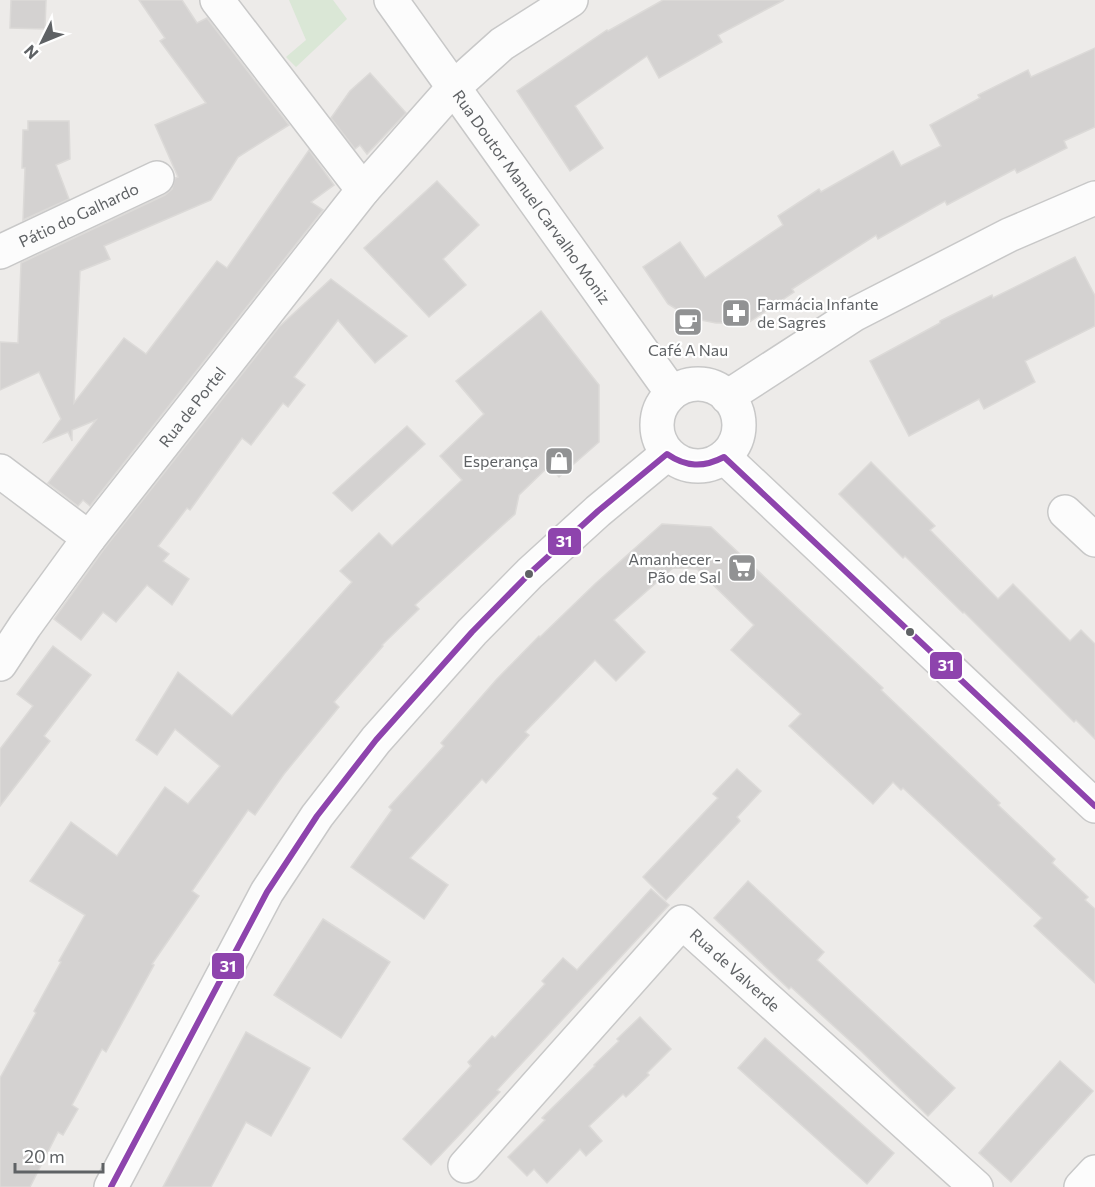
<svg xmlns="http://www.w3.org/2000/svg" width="1095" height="1187" font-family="Commissioner,sans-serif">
<rect width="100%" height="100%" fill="#edebe9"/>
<!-- green -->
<polygon fill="#dae7d6" points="289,0 333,0 347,19 296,67 286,57 306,40"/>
<!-- building -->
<g fill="#d4d2d1" stroke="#dcdad8" stroke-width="1.5">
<polygon points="11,0 46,0 45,29 10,28"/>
<polygon points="139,0 182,0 197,23 207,18 289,125 238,157 211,200 104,246 110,259 80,271 74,403 124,338 146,354 217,261 227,268 309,150 334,185 311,202 323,210 90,506 83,500 78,506 48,483 96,420 72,430 72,441 68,432 44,442 61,419 39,372 0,390 0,342 18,343 21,263 165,195 172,189 175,178 178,177 155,125 206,103 160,41 165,38"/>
<polygon points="663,0 784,0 718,35 722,42 659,78 647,56 575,106 603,148 570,171 517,91 607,30 608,31"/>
<polygon points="1095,48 1095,127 1064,141 1067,148 1017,173 1015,169 947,205 945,201 878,239 876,235 792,289 794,292 748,323 716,323 691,318 668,304 643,267 680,242 705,278 783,225 778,216 819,189 821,192 893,151 901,166 941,146 930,125 980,98 978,95 1028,70 1031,77"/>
<polygon points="370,73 406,113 367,154 360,145 355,149 331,118 350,91"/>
<polygon points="28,121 69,121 70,159 56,165 69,199 23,220 25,168 22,168 23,130 28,130"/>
<polygon points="437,181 479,225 443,259 466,285 429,317 364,248"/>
<polygon points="1075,257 1095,296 1095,326 1025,361 1035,382 984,409 979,399 909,436 870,361 940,323 940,321 992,295 993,298"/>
<polygon points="331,279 407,336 375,363 338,320 294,377 305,385 288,407 283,403 251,445 242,438 190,510 187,508 158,546 169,554 163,561 189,579 172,605 147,585 116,622 103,612 81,640 54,619 104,549 279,327"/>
<polygon points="541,311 599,385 599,442 559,477 549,466 519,495 515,514 415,605 419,609 382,645 383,646 334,702 339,707 284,774 255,815 248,810 192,891 199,896 152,964 154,965 106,1052 102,1049 72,1105 78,1109 63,1135 58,1132 30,1187 0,1187 0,1078 36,1013 34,1011 61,962 59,961 85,915 30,881 71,822 117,856 165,787 188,804 220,766 175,729 157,755 136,740 178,672 232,716 352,582 340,571 379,533 392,546 462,480 440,456 484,414 456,381"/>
<polygon points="407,426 425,444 352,511 333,493"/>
<polygon points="871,462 935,526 930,530 998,599 1013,584 1070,641 1081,630 1095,644 1095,739 1076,720 1074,722 964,612 963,613 905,556 903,558 839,494"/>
<polygon points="662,524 711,527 883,688 881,690 1000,803 998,805 1055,859 1052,863 1088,897 1085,900 1095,909 1095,983 1034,926 1042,918 903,788 901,790 893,782 873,804 789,726 801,714 731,650 754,625 697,569 673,568 614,620 645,652 616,681 595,660 525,732 529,735 486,783 482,779 410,858 448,885 424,919 351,867 392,810 389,807 444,746 441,743 496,680 539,636 540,637 596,583"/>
<polygon points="53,646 91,675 44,736 50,741 0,806 0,749 33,706 17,694"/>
<polygon points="737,769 761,791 737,817 740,821 666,900 643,877 718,798 713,794"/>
<polygon points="748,881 824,952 817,960 955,1088 928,1116 861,1051 791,987 789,989 714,918"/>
<polygon points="651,889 669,905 497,1090 500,1092 431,1165 403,1139 471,1066 468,1062 492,1036 495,1038 545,984 542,981 563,958 577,970"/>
<polygon points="323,919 390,962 341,1038 274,995"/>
<polygon points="640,1017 671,1049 647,1073 649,1075 626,1097 623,1094 589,1126 602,1141 586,1156 580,1149 547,1183 534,1169 527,1176 508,1157 545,1120 542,1118 595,1066 594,1065 619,1041 617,1039"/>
<polygon points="246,1032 310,1068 271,1136 246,1122 211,1187 163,1187"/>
<polygon points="765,1038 894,1153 867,1184 738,1068"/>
<polygon points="1060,1061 1093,1091 1011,1182 979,1153"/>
</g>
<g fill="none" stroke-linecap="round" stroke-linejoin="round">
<!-- minor casing -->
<g stroke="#c8c8c8" stroke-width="36">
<g id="minor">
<polyline points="217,0 363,190"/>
<path id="s1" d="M 391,0 L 672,393"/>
<path id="s2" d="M 0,252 L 157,178"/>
<circle cx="698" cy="425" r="41"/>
<polyline points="727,397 855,314 1009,235 1095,198"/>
<polyline points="724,457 1095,806"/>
<polyline points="0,471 89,538"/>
<polyline points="1065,512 1095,540"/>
<path id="s3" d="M 0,664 L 25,626 L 89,538 L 363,190 L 454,87 L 502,44 L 571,0"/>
<path id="s4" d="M 465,1166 L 682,922 L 976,1187"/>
<polyline points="111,1187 267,892 317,816 376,740 472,632 530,573 598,511 667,454"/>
<polyline points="1081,1187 1095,1172"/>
</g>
</g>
<!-- minor -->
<use href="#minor" stroke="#fcfcfc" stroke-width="33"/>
<!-- bus-1 casing -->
<g stroke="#fff" stroke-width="10">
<path id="bus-1" d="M 111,1187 L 267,892 L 317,816 L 376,740 L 472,632 L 530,573 L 598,511 L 667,454 C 686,467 703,468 724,457 L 1095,806"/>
</g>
<!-- bus-1 -->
<use href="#bus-1" stroke="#8e44ad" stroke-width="6"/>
</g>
<!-- icons -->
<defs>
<g id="pharmacy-square" transform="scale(1.5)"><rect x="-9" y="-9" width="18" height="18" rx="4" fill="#919293" stroke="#fff"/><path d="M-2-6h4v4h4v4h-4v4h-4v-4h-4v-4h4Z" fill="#fff"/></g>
<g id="cafe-square" transform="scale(1.5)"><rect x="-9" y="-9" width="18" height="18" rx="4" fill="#919293" stroke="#fff"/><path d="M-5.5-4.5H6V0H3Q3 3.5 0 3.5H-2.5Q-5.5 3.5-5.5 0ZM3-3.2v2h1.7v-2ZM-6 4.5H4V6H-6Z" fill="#fff"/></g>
<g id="shop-square" transform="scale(1.5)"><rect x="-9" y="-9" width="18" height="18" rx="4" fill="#919293" stroke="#fff"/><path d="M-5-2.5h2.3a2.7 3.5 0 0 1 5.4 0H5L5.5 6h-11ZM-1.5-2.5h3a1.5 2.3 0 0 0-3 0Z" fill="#fff"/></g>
<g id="supermarket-square" transform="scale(1.5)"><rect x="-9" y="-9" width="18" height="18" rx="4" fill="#919293" stroke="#fff"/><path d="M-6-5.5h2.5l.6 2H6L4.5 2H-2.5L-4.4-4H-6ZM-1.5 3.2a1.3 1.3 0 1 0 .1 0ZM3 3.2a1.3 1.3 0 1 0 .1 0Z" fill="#fff"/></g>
</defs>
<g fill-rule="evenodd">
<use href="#pharmacy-square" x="736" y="313"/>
<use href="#cafe-square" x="688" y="322"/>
<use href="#shop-square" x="559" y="461"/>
<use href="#supermarket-square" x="742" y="568"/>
</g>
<!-- markers -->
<g fill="#5f6265" stroke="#fff" stroke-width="2">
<circle cx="529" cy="574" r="5"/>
<circle cx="910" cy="632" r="5"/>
</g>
<g text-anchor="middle" stroke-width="4.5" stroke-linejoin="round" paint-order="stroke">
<!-- street labels -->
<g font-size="16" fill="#5f6265" stroke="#fff">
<text dy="6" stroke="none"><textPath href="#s1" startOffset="242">Rua Doutor Manuel Carvalho Moniz</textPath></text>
<text dy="6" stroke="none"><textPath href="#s2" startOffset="87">Pátio do Galhardo</textPath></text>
<text dy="6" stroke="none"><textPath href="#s3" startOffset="321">Rua de Portel</textPath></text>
<text dy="6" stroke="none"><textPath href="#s4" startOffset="398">Rua de Valverde</textPath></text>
</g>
<!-- poi labels -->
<g font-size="16" fill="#5f6265" stroke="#fff" text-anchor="end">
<text x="757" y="310" text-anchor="start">Farmácia Infante<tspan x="757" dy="18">de Sagres</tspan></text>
<text x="688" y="356" text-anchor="middle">Café A Nau</text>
<text x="538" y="467">Esperança</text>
<text x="721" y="565">Amanhecer -<tspan x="721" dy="18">Pão de Sal</tspan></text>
</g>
</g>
<g stroke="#fff" stroke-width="2">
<rect x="547" y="527" width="35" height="29" rx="6" fill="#8e44ad"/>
<rect x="929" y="651" width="34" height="29" rx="6" fill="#8e44ad"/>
<rect x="211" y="952" width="34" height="28" rx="6" fill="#8e44ad"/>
</g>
<g font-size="16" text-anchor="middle" font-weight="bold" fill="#fff">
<text x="564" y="547">31</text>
<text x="946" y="671">31</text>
<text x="228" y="972">31</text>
</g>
<!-- north arrow -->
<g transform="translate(42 42) rotate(227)" stroke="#ffffff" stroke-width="4.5" paint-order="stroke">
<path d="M0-4.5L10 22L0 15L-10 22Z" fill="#5f6265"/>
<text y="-9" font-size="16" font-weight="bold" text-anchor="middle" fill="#5f6265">N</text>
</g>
<!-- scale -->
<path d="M15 1163v9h88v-9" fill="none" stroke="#5f6265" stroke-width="3"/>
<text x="24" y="1163" font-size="18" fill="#5f6265" stroke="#ffffff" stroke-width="4.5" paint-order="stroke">20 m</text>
</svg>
